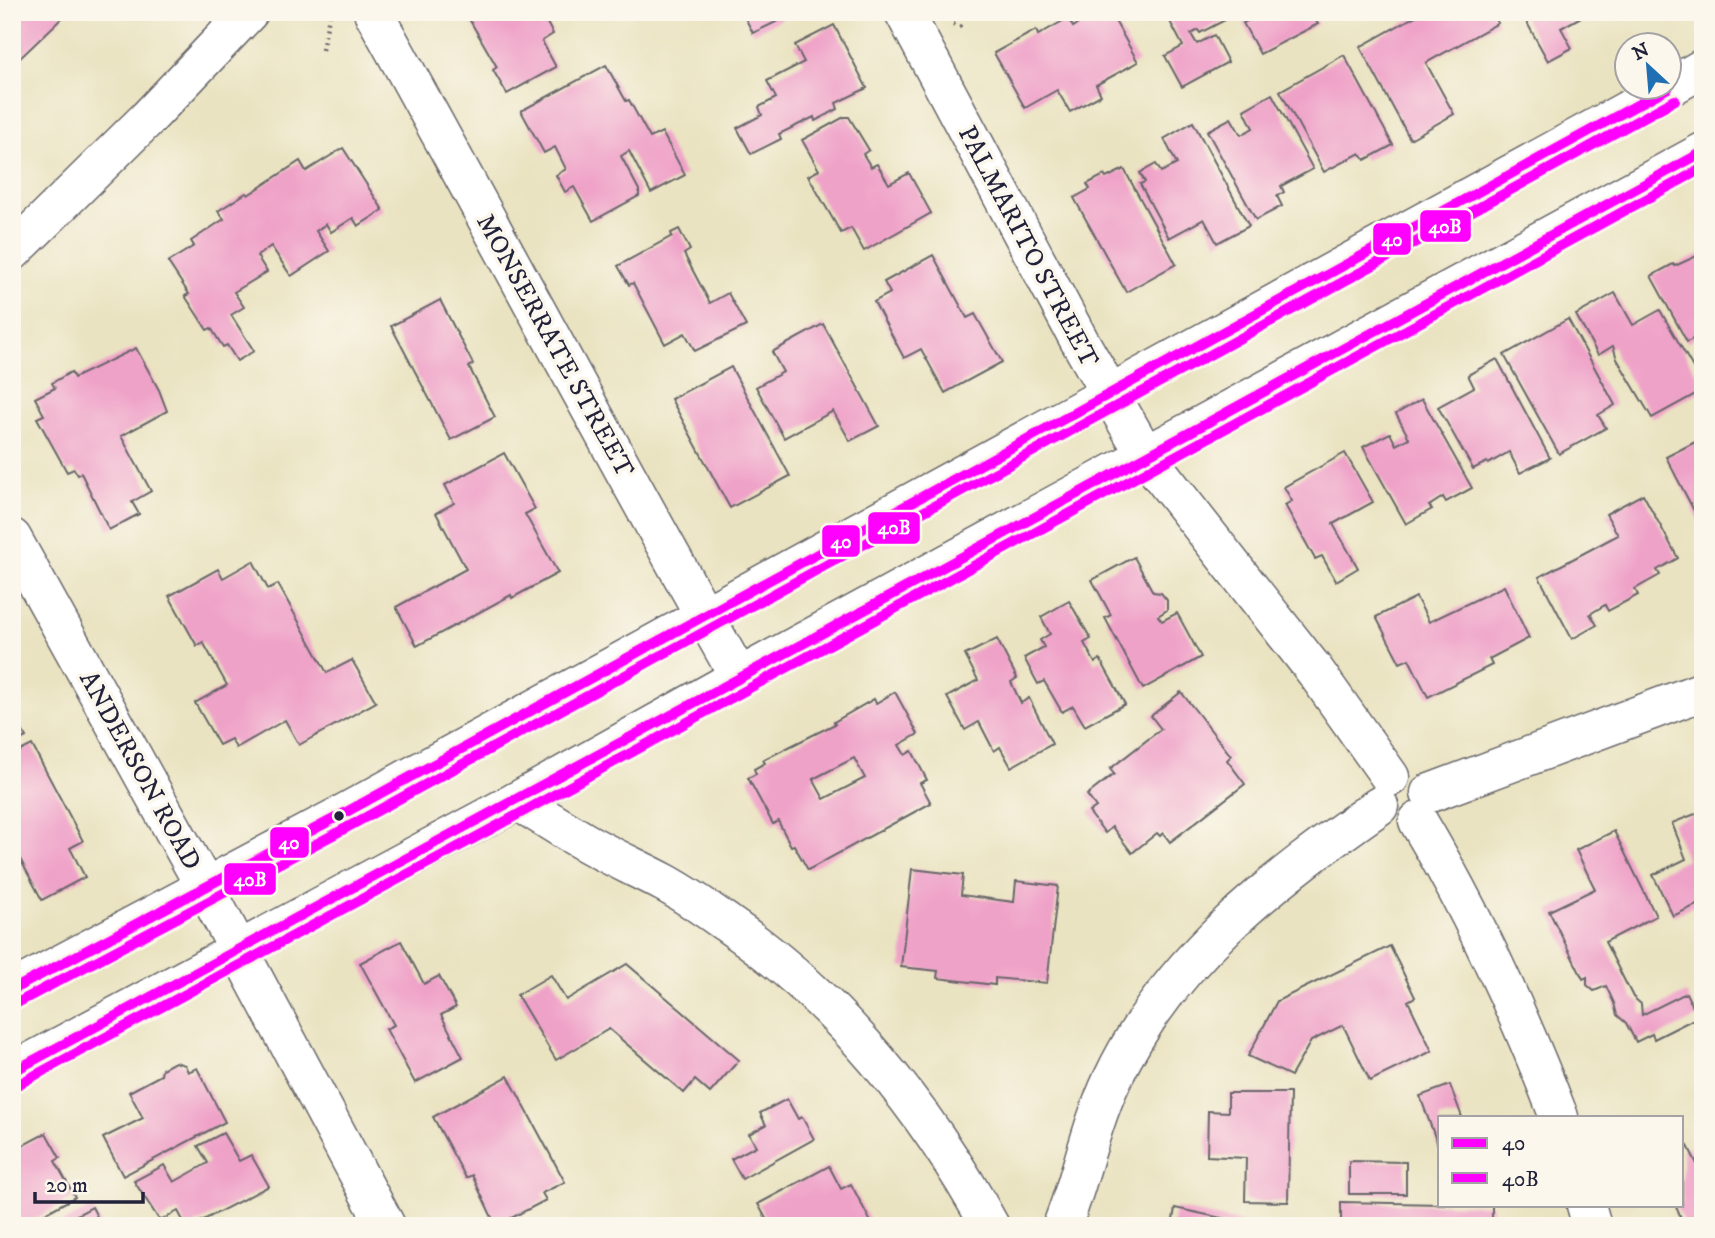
<svg xmlns="http://www.w3.org/2000/svg" width="1715" height="1238" font-family="'IM FELL DW Pica',serif">
<rect width="100%" height="100%" fill="#fbf7ec"/>
<filter id="ink" filterUnits="userSpaceOnUse"><feTurbulence type="fractalNoise" baseFrequency=".0143" numOctaves="2"/><feDisplacementMap in="SourceGraphic" scale="14" xChannelSelector="R" yChannelSelector="G"/><feConvolveMatrix kernelMatrix="1 2 1 2 8 2 1 2 1" color-interpolation-filters="sRGB"/></filter>
<filter id="wash" filterUnits="userSpaceOnUse"><feTurbulence type="fractalNoise" baseFrequency=".00686" numOctaves="4" result="noise"/><feDisplacementMap in="SourceGraphic" scale="28" xChannelSelector="R" yChannelSelector="G"/><feGaussianBlur stdDeviation="1.57" result="paint"/><feColorMatrix in="noise" values="0 0 0 0 0 0 0 0 0 0 0 0 0 0 0 0 0 1.4 0 .05"/><feComposite in="paint" operator="in"/></filter>
<g filter="url(#wash)">
<rect width="100%" height="100%" fill="#eae3c1"/>
<g id="blocks">
<!-- building -->
<g fill="#efa2c8" fill-rule="evenodd">
<polygon points="12,12 58,12 63,17 12,66"/>
<polygon points="465,12 541,12 553,34 542,41 556,67 507,94 493,70 497,67"/>
<polygon points="742,12 778,12 782,19 753,33"/>
<polygon points="1098,12 1110,12 1138,62 1096,85 1101,95 1070,112 1057,90 1025,108 994,53 1036,30 1038,35 1068,18 1073,27"/>
<polygon points="1165,12 1221,12 1225,20 1200,33 1198,30 1191,34 1197,44 1214,35 1228,62 1182,87 1165,56 1183,46"/>
<polygon points="1264,12 1267,17 1277,12 1311,12 1318,24 1260,54 1243,23"/>
<polygon points="1423,12 1492,12 1498,23 1426,63 1454,114 1410,139 1360,47"/>
<polygon points="1521,12 1590,12 1561,28 1572,48 1548,61"/>
<polygon points="834,25 867,88 836,103 838,109 815,121 814,117 779,134 781,139 751,154 737,128 762,115 759,107 776,98 767,81 804,62 795,45"/>
<polygon points="1344,55 1393,145 1365,160 1360,153 1324,172 1280,91"/>
<polygon points="606,65 626,101 629,100 650,138 662,132 685,175 651,193 629,151 621,156 639,190 639,196 593,221 574,187 565,192 556,175 566,169 555,147 544,153 521,111"/>
<polygon points="1272,94 1313,169 1281,186 1284,192 1277,196 1282,206 1256,220 1207,131 1231,118 1241,135 1253,128 1244,110"/>
<polygon points="844,117 849,117 869,150 863,154 871,167 877,164 889,184 909,173 931,213 864,251 851,228 841,233 808,176 819,170 802,140"/>
<polygon points="1193,122 1249,226 1217,243 1204,219 1169,238 1140,184 1145,182 1140,173 1156,164 1161,172 1177,164 1164,139"/>
<polygon points="343,148 383,210 358,226 353,218 331,232 326,224 316,231 329,251 291,276 271,246 257,256 267,272 234,292 244,307 231,315 254,351 237,361 227,345 223,347 211,328 207,330 185,296 189,294 168,262 194,246 191,241 224,219 218,211 246,193 248,195 300,161 306,171"/>
<polygon points="1124,169 1176,264 1126,292 1074,198 1090,189 1087,184 1104,175 1106,178"/>
<polygon points="679,229 690,250 684,254 710,303 728,293 746,326 695,351 685,333 665,344 633,283 629,285 618,266 672,236 671,233"/>
<polygon points="1703,253 1703,333 1687,342 1651,276 1673,264 1675,266"/>
<polygon points="933,255 967,318 975,314 1002,362 945,393 921,349 904,358 874,302 890,293 884,282"/>
<polygon points="1615,293 1633,325 1660,310 1703,385 1703,390 1652,418 1617,359 1613,346 1598,355 1576,315"/>
<polygon points="440,300 473,364 469,367 495,417 451,440 391,326"/>
<polygon points="1568,319 1615,405 1598,415 1606,428 1559,454 1504,355"/>
<polygon points="823,324 879,426 850,441 833,411 784,438 756,387 783,372 772,352"/>
<polygon points="136,348 159,390 167,411 121,436 151,491 132,502 139,514 109,530 81,473 78,475 74,469 67,472 37,418 44,415 35,398 55,388 52,383 71,372 74,378"/>
<polygon points="1497,359 1550,458 1520,473 1509,452 1488,464 1487,462 1473,469 1438,407 1474,387 1468,375"/>
<polygon points="731,367 790,476 730,508 671,399"/>
<polygon points="1422,399 1472,488 1446,502 1443,497 1429,506 1432,509 1406,524 1363,447 1390,433 1396,445 1409,438 1396,414"/>
<polygon points="1701,439 1703,444 1703,528 1666,457"/>
<polygon points="504,453 535,509 525,514 558,573 512,598 511,595 417,646 396,607 466,569 436,513 454,503 445,485"/>
<polygon points="1345,453 1373,502 1333,524 1358,568 1336,581 1322,556 1315,559 1285,505 1292,501 1284,487"/>
<polygon points="1643,494 1678,558 1657,570 1660,575 1635,589 1638,595 1608,611 1605,605 1590,614 1597,625 1572,639 1539,577 1618,535 1606,514"/>
<polygon points="1134,557 1153,592 1161,593 1167,600 1167,610 1158,616 1162,621 1177,613 1201,657 1143,689 1105,618 1111,615 1092,580"/>
<polygon points="253,561 268,589 278,584 327,673 352,660 376,702 299,745 285,720 236,748 231,739 219,745 195,703 227,685 203,642 197,646 169,596 218,569 223,578"/>
<polygon points="1504,586 1529,638 1489,659 1492,665 1428,697 1409,659 1400,663 1376,617 1416,597 1429,622"/>
<polygon points="1069,601 1091,639 1084,643 1095,663 1100,659 1125,704 1085,726 1073,706 1062,712 1044,681 1038,684 1024,658 1044,647 1040,640 1050,634 1041,617"/>
<polygon points="997,639 1017,678 1011,682 1021,703 1029,698 1052,744 1011,767 1000,747 994,751 979,722 965,730 947,697 978,680 965,655"/>
<path d="M 895,692 L 918,734 L 899,745 L 905,755 L 912,751 L 927,780 L 920,783 L 931,803 L 808,870 L 794,845 L 791,846 L 778,821 L 773,824 L 748,778 L 756,774 L 754,769 L 765,763 L 763,760 L 835,724 L 834,722 L 874,699 L 876,703 ZM 854,758 L 865,778 L 824,799 L 813,779 Z"/>
<polygon points="1181,692 1231,756 1227,760 1245,784 1170,842 1163,833 1160,836 1157,833 1132,853 1112,827 1105,833 1089,812 1096,807 1087,795 1114,774 1110,769 1161,729 1151,716"/>
<polygon points="12,713 26,737 12,744"/>
<polygon points="32,745 83,841 70,848 85,877 42,900 12,844 12,755"/>
<polygon points="1703,811 1703,902 1673,916 1653,875 1686,859 1672,823"/>
<polygon points="1614,831 1656,916 1605,942 1633,997 1641,1004 1642,1015 1686,993 1698,1017 1654,1039 1652,1034 1636,1042 1626,1023 1617,1015 1614,1003 1606,986 1594,991 1587,985 1587,977 1583,979 1549,911 1595,889 1576,850"/>
<polygon points="912,869 963,875 961,895 1014,902 1016,881 1058,886 1047,983 995,978 995,985 937,978 938,971 901,967"/>
<polygon points="401,941 424,984 439,976 456,1007 441,1015 463,1057 415,1083 386,1029 394,1025 360,963"/>
<polygon points="1390,946 1415,997 1408,1001 1432,1051 1370,1081 1343,1025 1311,1041 1291,1076 1248,1056 1277,1001"/>
<polygon points="627,964 739,1060 710,1093 695,1080 684,1093 609,1029 556,1060 517,995 551,975 566,1000"/>
<polygon points="175,1062 185,1065 188,1072 197,1068 225,1122 123,1176 103,1138 143,1118 129,1092 161,1075 162,1069"/>
<polygon points="508,1076 565,1182 542,1193 546,1200 496,1226 472,1175 466,1178 433,1117"/>
<polygon points="1450,1085 1462,1117 1440,1117 1440,1151 1420,1096"/>
<polygon points="1228,1093 1290,1093 1288,1202 1245,1201 1246,1158 1207,1156 1208,1111 1228,1112"/>
<polygon points="787,1099 798,1119 802,1117 814,1139 742,1179 731,1159 756,1146 749,1134 766,1125 760,1113"/>
<polygon points="46,1133 60,1158 55,1161 75,1197 22,1226 12,1226 12,1151"/>
<polygon points="223,1133 239,1161 251,1155 269,1186 192,1226 186,1226 178,1211 160,1221 134,1181 164,1165 174,1182 208,1163 198,1146"/>
<polygon points="1688,1146 1703,1176 1703,1226 1685,1226 1675,1205 1682,1205 1682,1150"/>
<polygon points="1349,1161 1406,1162 1406,1194 1349,1194"/>
<polygon points="829,1166 841,1189 851,1184 873,1226 797,1226 795,1222 789,1226 786,1224 770,1226 758,1204"/>
<polygon points="1341,1202 1492,1205 1492,1226 1341,1226"/>
<polygon points="92,1207 102,1226 56,1226"/>
<polygon points="1175,1208 1254,1225 1254,1226 1172,1226"/>
</g>
</g>
</g>
<g filter="url(#ink)">
<use href="#blocks" fill-opacity="0" stroke="#68666a" stroke-width="2"/>
<g fill="none" stroke-linecap="round" stroke-linejoin="round">
<!-- minor casing -->
<g stroke="#68666a" stroke-width="41">
<g id="minor">
<path d="M 373,12 C 496,233 614,457 739,677"/>
<polyline points="904,12 1079,340 1146,456 1315,671 1390,777"/>
<polyline points="1430,793 1703,691"/>
<path d="M 517,801 C 540,814 562,829 585,842 C 611,857 639,869 665,883 C 687,895 708,910 728,924 C 838,999 926,1109 990,1226"/>
<path d="M 1418,821 C 1474,915 1520,1015 1559,1117"/>
<polyline points="205,887 386,1226"/>
<polyline points="1586,1205 1592,1226"/>
<path d="M 1062,1226 C 1081,1178 1090,1127 1112,1080 C 1168,960 1273,880 1379,806"/>
</g>
</g>
<!-- tertiary casing -->
<g stroke="#68666a" stroke-width="41">
<g id="tertiary">
<polyline points="12,252 148,118 249,12"/>
<polyline points="12,538 205,887"/>
</g>
</g>
<!-- primary casing -->
<g stroke="#68666a" stroke-width="41">
<g id="primary">
<polyline points="1670,87 1703,68"/>
<polyline points="12,990 339,816 1668,88"/>
<polyline points="12,1072 517,801 739,677 1703,152"/>
</g>
</g>
<!-- path -->
<g stroke="#68666a" stroke-width="4.5" stroke-dasharray="2 5" stroke-linecap="butt">
<polyline points="953,24 965,28"/>
<polyline points="322,50 330,12"/>
</g>
<!-- minor -->
<use href="#minor" stroke="#fff" stroke-width="38"/>
<!-- tertiary -->
<use href="#tertiary" stroke="#fff" stroke-width="38"/>
<!-- primary -->
<use href="#primary" stroke="#fff" stroke-width="38"/>
<!-- bus-1 casing -->
<g stroke="#fbf7ec" stroke-width="16">
<g id="bus-1">
<polyline points="12,990 339,816 1668,88"/>
<path d="M 12,1072 C 578,769 1139,459 1703,152"/>
</g>
</g>
<!-- bus-2 casing -->
<g stroke="#fbf7ec" stroke-width="16">
<g id="bus-2">
<polyline points="19,1002 346,828 1675,100"/>
<path d="M 19,1084 C 582,782 1141,474 1703,168"/>
</g>
</g>
<!-- bus-1 -->
<use href="#bus-1" stroke="#f0f" stroke-width="10"/>
<!-- bus-2 -->
<use href="#bus-2" stroke="#f0f" stroke-width="10"/>
</g>
</g>
<!-- markers -->
<circle fill="#22223b" stroke="#fbf7ec" stroke-width="2.5" cx="339" cy="816" r="6"/>
<g text-anchor="middle" stroke-width="7" stroke-linejoin="round" paint-order="stroke">
<!-- street labels -->
<g font-size="26" fill="#22223b" stroke="#fbf7ec">
<text transform="translate(1029 246) rotate(62)" y="9">PALMARITO STREET</text>
<text transform="translate(556 345) rotate(61)" y="9">MONSERRATE STREET</text>
<text transform="translate(141 770) rotate(61)" y="9">ANDERSON ROAD</text>
</g>
</g>
<g stroke="#fbf7ec" stroke-width="2.5">
<rect x="1419" y="209" width="53" height="34" rx="7" fill="#f0f"/>
<rect x="1372" y="222" width="40" height="34" rx="7" fill="#f0f"/>
<rect x="867" y="511" width="54" height="34" rx="7" fill="#f0f"/>
<rect x="821" y="524" width="40" height="34" rx="7" fill="#f0f"/>
<rect x="269" y="826" width="41" height="33" rx="7" fill="#f0f"/>
<rect x="223" y="862" width="54" height="34" rx="7" fill="#f0f"/>
</g>
<g font-size="19" text-anchor="middle" font-weight="bold" fill="#fff">
<text x="1445" y="233">40B</text>
<text x="1392" y="246">40</text>
<text x="894" y="534">40B</text>
<text x="841" y="548">40</text>
<text x="289" y="849">40</text>
<text x="250" y="886">40B</text>
</g>
<!-- margin -->
<rect width="1715" height="1238" fill="none" stroke="#fbf7ec" stroke-width="42"/>
<!-- legend -->
<rect x="1438" y="1116" width="245" height="91" fill="#fbf7ec" stroke="#a4a2a5" stroke-width="2"/>
<rect x="1452" y="1138" width="35" height="10" fill="#ff00ff" stroke="#a4a2a5" stroke-width="2"/>
<text x="1502" y="1150" font-size="21" fill="#22223b">40</text>
<rect x="1452" y="1173" width="35" height="10" fill="#ff00ff" stroke="#a4a2a5" stroke-width="2"/>
<text x="1502" y="1186" font-size="21" fill="#22223b">40B</text>
<!-- north arrow -->
<g transform="translate(1648 66) rotate(334)"><circle r="33" fill="#fbf7ec" stroke="#a4a2a5" stroke-width="2"/>
<path d="M0-5L12 26L0 18L-12 26Z" fill="#1f6fb2"/>
<text y="-10" font-size="19" font-weight="bold" text-anchor="middle" fill="#22223b">N</text>
</g>
<!-- scale -->
<path d="M35 1192v10h108v-10" fill="none" stroke="#22223b" stroke-width="3.5"/>
<text x="46" y="1192" font-size="21" fill="#22223b" stroke="#fbf7ec" stroke-width="5" paint-order="stroke">20 m</text>
</svg>
